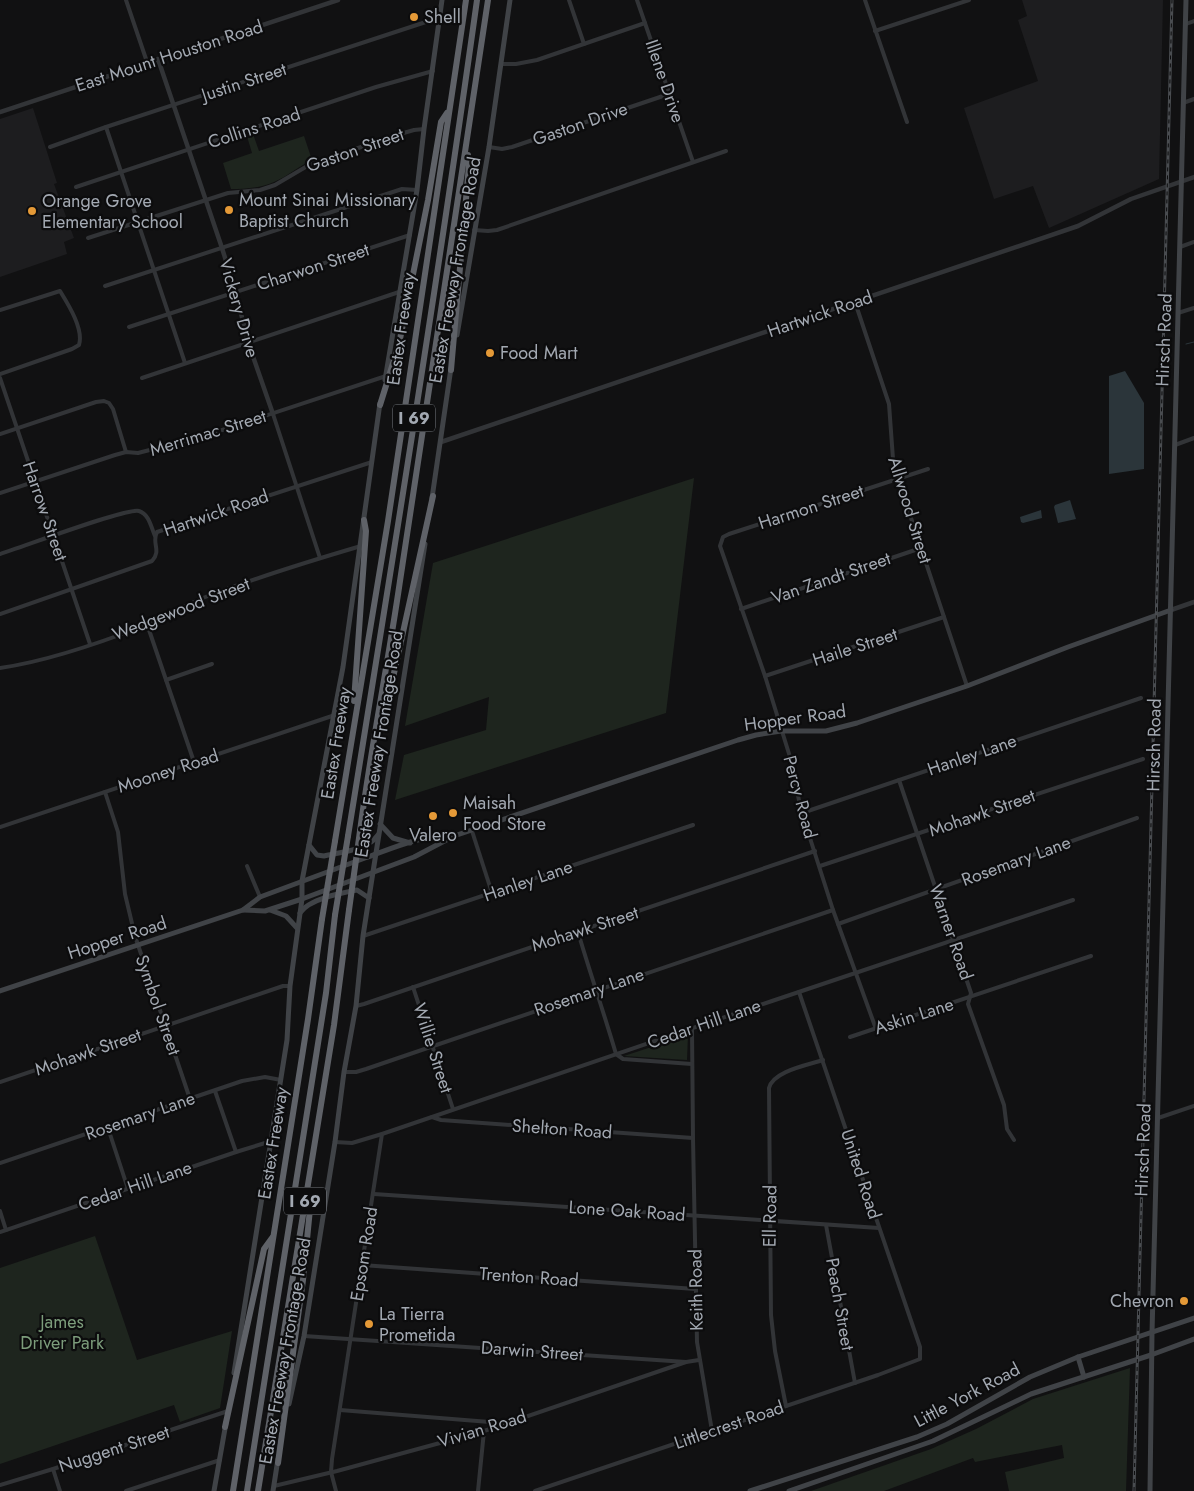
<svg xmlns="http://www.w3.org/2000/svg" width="1194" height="1491" font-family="Jost,sans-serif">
<rect width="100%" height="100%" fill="#111112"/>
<!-- built -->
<g fill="#1d1d1f">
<polygon points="1022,0 1163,0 1159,179 1049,228 1033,186 994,199 964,108 1038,81 1018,20 1027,16"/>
<polygon points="33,108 57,183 54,184 74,238 64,242 67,254 0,277 0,119"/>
</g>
<!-- green -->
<g fill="#1e251e">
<path d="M 252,131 L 259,151 L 304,136 L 312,160 C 299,166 288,176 274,182 C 260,188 246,189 231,189 L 223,163 L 252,153 L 246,133 Z"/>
<polygon points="694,478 666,713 395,800 404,755 486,730 489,697 405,726 433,563"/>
<polygon points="688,1035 687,1060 624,1056"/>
<polygon points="95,1236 137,1360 232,1331 220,1408 180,1422 174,1405 0,1464 0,1268"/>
<polygon points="1130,1368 1126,1491 1009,1491 1005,1472 1064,1458 1062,1445 975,1462 973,1458 884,1491 811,1491 931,1449 976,1429 1033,1399"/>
</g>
<!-- water -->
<g fill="#2b353a">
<polygon points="1125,371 1144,403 1144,469 1109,474 1109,376"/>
<polygon points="1070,500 1076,519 1058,523 1054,507 1055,505"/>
<polygon points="1041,510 1042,518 1023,523 1021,522 1020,517"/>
</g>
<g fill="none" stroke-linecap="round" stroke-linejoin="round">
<!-- stream -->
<polyline stroke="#2b353a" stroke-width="1" points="1186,344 1194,342"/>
<!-- minor -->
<g stroke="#323437" stroke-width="4">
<polyline points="126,0 147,62"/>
<polyline points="569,0 584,44"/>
<polyline points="637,0 693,162"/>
<polyline points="865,0 907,122"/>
<polyline points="1186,24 1194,21"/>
<polyline points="875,31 969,0"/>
<polyline points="502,64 516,64 537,60 645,23"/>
<polyline points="1183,103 1194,99"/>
<polyline points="106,127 185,363"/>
<polyline points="50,147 106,127 438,18"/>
<polyline points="489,147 502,149 512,147 669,94"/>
<polyline points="76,187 376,87 433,71"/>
<polyline points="474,230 488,231 497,230 726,151"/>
<polyline points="88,238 228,193 260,190 275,185 309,165 393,136 414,130 424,129"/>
<polyline points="1180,247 1194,242"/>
<polyline points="105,286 402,189 417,190"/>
<polyline points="855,302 889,404 893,459 898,479 967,686"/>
<path d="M 0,310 L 60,291 C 68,304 84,329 79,345 L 72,349 L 0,374"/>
<polyline points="1178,313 1194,308"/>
<polyline points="129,327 410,235"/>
<polyline points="0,378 90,644"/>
<polyline points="142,378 399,292"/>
<polyline points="273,414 320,558"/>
<polyline points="0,434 96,402 104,401 109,403 113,409 126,452"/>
<polyline points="1175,445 1194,438"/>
<polyline points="0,493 115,455 126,452 138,453 204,436 386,376"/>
<path d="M 0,554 C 20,548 128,507 139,511 C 149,514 151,527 155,536"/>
<polyline points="741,609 921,548"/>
<path d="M 0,614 L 152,561 C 162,550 151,543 157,532 L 372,462"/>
<polyline points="147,624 194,762"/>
<path d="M 0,668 C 49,661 100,643 146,625 C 167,616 187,604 208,596 C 258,577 310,561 361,546"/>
<polyline points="765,676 944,617"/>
<polyline points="166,680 212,664"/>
<polyline points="899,780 971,993 968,1004 1004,1105 1007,1129 1014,1140"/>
<polyline points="105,792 118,832 125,894 135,936 190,1099"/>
<polyline points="802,813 1141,698"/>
<polyline points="0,827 335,715"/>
<polyline points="472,831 492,893"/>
<polyline points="247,866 260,897"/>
<polyline points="820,866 1143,759"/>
<polyline points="838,924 1137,818"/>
<path d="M 578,932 C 590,973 604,1013 616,1054"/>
<polyline points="363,936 693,825"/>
<polyline points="413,987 453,1109"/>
<polyline points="356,1006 364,1004 815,851"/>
<polyline points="692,1029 693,1138 697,1342 712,1431"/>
<polyline points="876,1029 833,910 801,810 790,757 765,676 720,546 723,537 729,534 928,469"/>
<polyline points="850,1037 1091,956"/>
<polyline points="616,1054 623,1059 692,1064"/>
<polyline points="344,1072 356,1072 366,1069 833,910"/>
<polyline points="0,1082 283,986 290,986"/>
<polyline points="215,1091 236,1152"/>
<polyline points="432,1117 441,1120 693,1138"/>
<polyline points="1158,1118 1194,1106"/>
<polyline points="108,1128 128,1189"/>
<polyline points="335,1142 352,1143 382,1134 772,1001 1073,900"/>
<polyline points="0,1163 242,1081 265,1077 281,1080"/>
<polyline points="374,1194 879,1228"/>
<polyline points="0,1211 6,1230"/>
<polyline points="826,1225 855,1383"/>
<polyline points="0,1232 236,1152 265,1143 271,1144"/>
<polyline points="362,1265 695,1289"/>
<polyline points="304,1336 686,1362 699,1360"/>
<path d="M 786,1406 L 775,1351 L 771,1315 L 769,1088 C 773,1071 808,1065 823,1060"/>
<polyline points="340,1410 502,1423"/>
<polyline points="53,1469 60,1491"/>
<polyline points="0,1485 53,1469 228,1411"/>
<polyline points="274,1486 337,1471 484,1431 686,1362"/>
<polyline points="126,1491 220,1460"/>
<polyline points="336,1491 331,1472 332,1459 382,1134"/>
<polyline points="478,1491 484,1431"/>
<polyline points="535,1491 878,1375 920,1359 920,1347 799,992"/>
</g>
<!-- tertiary -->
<g stroke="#323437" stroke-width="4.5">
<polyline points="158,59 222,248 236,293 248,342 273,414"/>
<polyline points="0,112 338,0"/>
<polyline points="441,442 1078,226 1131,199 1194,177"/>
<polyline points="1171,610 1194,602"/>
</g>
<!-- secondary -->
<g stroke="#404347" stroke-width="5">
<polyline points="457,335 489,147 510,0"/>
<polyline points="385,380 417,190 424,129 442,0"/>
<polyline points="432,498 451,368"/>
<polyline points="380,824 393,838 410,843"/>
<path d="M 309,845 L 317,855 L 324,856 C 341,852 368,850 378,835"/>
<polyline points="243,910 265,911 302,899 414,857 454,836 738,740 756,735 781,731 826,731 857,723 967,686 1068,647 1171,610"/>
<polyline points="270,910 286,916 297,928"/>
<path d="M 300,913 C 309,899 341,893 357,890 L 369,898"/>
<path d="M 0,991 L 243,910 L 260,897 C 295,884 330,871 365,858 C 393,848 424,834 454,836"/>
<polyline points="1078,1357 1084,1377"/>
<polyline points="234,1373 287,1040 290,986 302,899 302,881 343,667 380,403"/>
<polyline points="289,1404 304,1336 335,1142 344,1072 356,1006 363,936 373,872 425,544"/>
<polyline points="214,1491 226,1423"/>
<polyline points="273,1491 278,1459"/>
<polyline points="750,1491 917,1437 947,1424 1030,1377 1078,1357 1194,1318"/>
<polyline points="789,1491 933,1441 1031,1394 1151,1355 1194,1339"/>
<polyline points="1150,1491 1152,1333 1186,0"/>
</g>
<!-- motorway -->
<g stroke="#5f6268" stroke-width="6">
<polyline points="451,370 469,165 468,155"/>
<polyline points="380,405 399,344 428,200 441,122 447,113"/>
<polyline points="354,701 366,531 364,520"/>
<polyline points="377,729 385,714 433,496"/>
<path d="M 360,831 C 371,747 388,664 400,581 C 430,387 459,193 488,0"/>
<path d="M 348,836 C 393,558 438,279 477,0"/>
<polyline points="335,841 388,521 466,0"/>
<polyline points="225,1427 264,1249 272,1238"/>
<polyline points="278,1463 303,1280 310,1209 308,1194"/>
<polyline points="233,1491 308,1019 322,919"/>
<polyline points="247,1491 326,993 335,915"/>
<polyline points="258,1491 334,1025 349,910"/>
</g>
<!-- rail casing -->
<g stroke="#494c50" stroke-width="3">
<polyline id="rail" points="1134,1491 1172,0"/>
</g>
<!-- rail -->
<use href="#rail" stroke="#0c0c0d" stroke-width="1" stroke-dasharray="4" stroke-linecap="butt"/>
<!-- motorway-bridge -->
<g stroke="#5f6268" stroke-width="6">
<polyline points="349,910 360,831"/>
<polyline points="335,915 348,836"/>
<polyline points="322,919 335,841"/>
</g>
</g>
<!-- markers -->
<g fill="#e49937" stroke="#0c0c0d" stroke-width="2">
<circle cx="414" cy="17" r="5"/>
<circle cx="229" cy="210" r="5"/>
<circle cx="32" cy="211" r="5"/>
<circle cx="490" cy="353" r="5"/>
<circle cx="453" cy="813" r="5"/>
<circle cx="433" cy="816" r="5"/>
<circle cx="1184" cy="1301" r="5"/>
<circle cx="369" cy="1324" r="5"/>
</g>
<g text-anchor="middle" stroke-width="4.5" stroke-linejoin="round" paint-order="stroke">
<!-- shield labels -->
<g fill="#0c0c0d" stroke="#767a80" stroke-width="1">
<rect x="393" y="404.5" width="42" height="27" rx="4"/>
<rect x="284" y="1187.5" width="42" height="27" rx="4"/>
</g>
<g font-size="16" font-weight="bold" fill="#a3a9b2">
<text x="414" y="424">I 69</text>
<text x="305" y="1207">I 69</text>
</g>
<!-- poi labels -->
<g font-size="18" fill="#a3a9b2" stroke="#0c0c0d" text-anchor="start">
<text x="424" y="23">Shell</text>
<text x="239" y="206">Mount Sinai Missionary<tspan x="239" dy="21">Baptist Church</tspan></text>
<text x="42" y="207">Orange Grove<tspan x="42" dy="21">Elementary School</tspan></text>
<text x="500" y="359">Food Mart</text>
<text x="463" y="809">Maisah<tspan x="463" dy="21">Food Store</tspan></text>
<text x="433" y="841" text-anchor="middle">Valero</text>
<text x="1174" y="1307" text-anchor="end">Chevron</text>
<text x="379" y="1320">La Tierra<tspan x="379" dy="21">Prometida</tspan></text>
</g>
<!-- street labels -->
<g font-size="18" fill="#a3a9b2" stroke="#0c0c0d">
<text transform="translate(169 56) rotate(-18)" y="6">East Mount Houston Road</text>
<text transform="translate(665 81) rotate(71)" y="6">Illene Drive</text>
<text transform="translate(244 82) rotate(-18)" y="6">Justin Street</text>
<text transform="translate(580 124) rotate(-19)" y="6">Gaston Drive</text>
<text transform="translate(254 128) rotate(-18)" y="6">Collins Road</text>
<text transform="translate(355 150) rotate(-19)" y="6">Gaston Street</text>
<text transform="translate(313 267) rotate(-18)" y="6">Charwon Street</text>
<text transform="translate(455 270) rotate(-80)" y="6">Eastex Freeway Frontage Road</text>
<text transform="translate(239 308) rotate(74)" y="6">Vickery Drive</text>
<text transform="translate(820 314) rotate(-19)" y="6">Hartwick Road</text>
<text transform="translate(401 329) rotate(-82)" y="6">Eastex Freeway</text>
<text transform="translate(1164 340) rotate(-88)" y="6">Hirsch Road</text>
<text transform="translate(208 433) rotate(-17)" y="6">Merrimac Street</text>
<text transform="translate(811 507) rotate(-18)" y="6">Harmon Street</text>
<text transform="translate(910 510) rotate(73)" y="6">Allwood Street</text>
<text transform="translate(45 511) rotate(71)" y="6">Harrow Street</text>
<text transform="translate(216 513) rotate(-19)" y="6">Hartwick Road</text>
<text transform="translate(831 578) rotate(-19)" y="6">Van Zandt Street</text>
<text transform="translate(181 609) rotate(-21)" y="6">Wedgewood Street</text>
<text transform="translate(855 647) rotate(-18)" y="6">Haile Street</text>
<text transform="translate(795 718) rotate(-8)" y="6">Hopper Road</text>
<text transform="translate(336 743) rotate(-81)" y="6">Eastex Freeway</text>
<text transform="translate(379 744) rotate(-81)" y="6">Eastex Freeway Frontage Road</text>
<text transform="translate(1154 745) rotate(-89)" y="6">Hirsch Road</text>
<text transform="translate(972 755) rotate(-19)" y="6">Hanley Lane</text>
<text transform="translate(168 771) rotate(-18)" y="6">Mooney Road</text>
<text transform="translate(800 797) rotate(75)" y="6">Percy Road</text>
<text transform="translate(982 813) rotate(-19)" y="6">Mohawk Street</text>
<text transform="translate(1016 861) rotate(-20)" y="6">Rosemary Lane</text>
<text transform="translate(528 881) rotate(-19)" y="6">Hanley Lane</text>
<text transform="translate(585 929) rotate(-18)" y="6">Mohawk Street</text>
<text transform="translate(951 932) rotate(71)" y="6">Warner Road</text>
<text transform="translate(117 938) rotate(-18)" y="6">Hopper Road</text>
<text transform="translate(589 992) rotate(-19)" y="6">Rosemary Lane</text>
<text transform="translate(158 1005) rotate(71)" y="6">Symbol Street</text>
<text transform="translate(914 1016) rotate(-18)" y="6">Askin Lane</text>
<text transform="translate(704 1024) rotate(-19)" y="6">Cedar Hill Lane</text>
<text transform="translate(433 1048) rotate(72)" y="6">Willie Street</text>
<text transform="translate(88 1052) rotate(-19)" y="6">Mohawk Street</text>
<text transform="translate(140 1116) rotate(-19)" y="6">Rosemary Lane</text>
<text transform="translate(562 1129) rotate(4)" y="6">Shelton Road</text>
<text transform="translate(273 1143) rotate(-81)" y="6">Eastex Freeway</text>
<text transform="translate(1143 1150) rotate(-88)" y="6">Hirsch Road</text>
<text transform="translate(861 1174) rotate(72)" y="6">United Road</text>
<text transform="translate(135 1186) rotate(-19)" y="6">Cedar Hill Lane</text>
<text transform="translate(627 1211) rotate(4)" y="6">Lone Oak Road</text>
<text transform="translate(770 1216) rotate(-89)" y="6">Ell Road</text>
<text transform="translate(364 1254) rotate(-81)" y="6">Epsom Road</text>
<text transform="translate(529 1277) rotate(4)" y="6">Trenton Road</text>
<text transform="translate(696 1290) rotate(-91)" y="6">Keith Road</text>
<text transform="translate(840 1304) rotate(80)" y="6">Peach Street</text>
<text transform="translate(285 1351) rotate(-80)" y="6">Eastex Freeway Frontage Road</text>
<text transform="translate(532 1351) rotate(4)" y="6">Darwin Street</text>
<text transform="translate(967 1395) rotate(-28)" y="6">Little York Road</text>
<text transform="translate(729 1425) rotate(-19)" y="6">Littlecrest Road</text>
<text transform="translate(482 1429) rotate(-17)" y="6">Vivian Road</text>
<text transform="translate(114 1449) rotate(-18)" y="6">Nuggent Street</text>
</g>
<!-- park labels -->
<g font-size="18" fill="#7c9c7b" stroke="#0c0c0d">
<text x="62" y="1328">James<tspan x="62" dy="21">Driver Park</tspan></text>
</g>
</g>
</svg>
